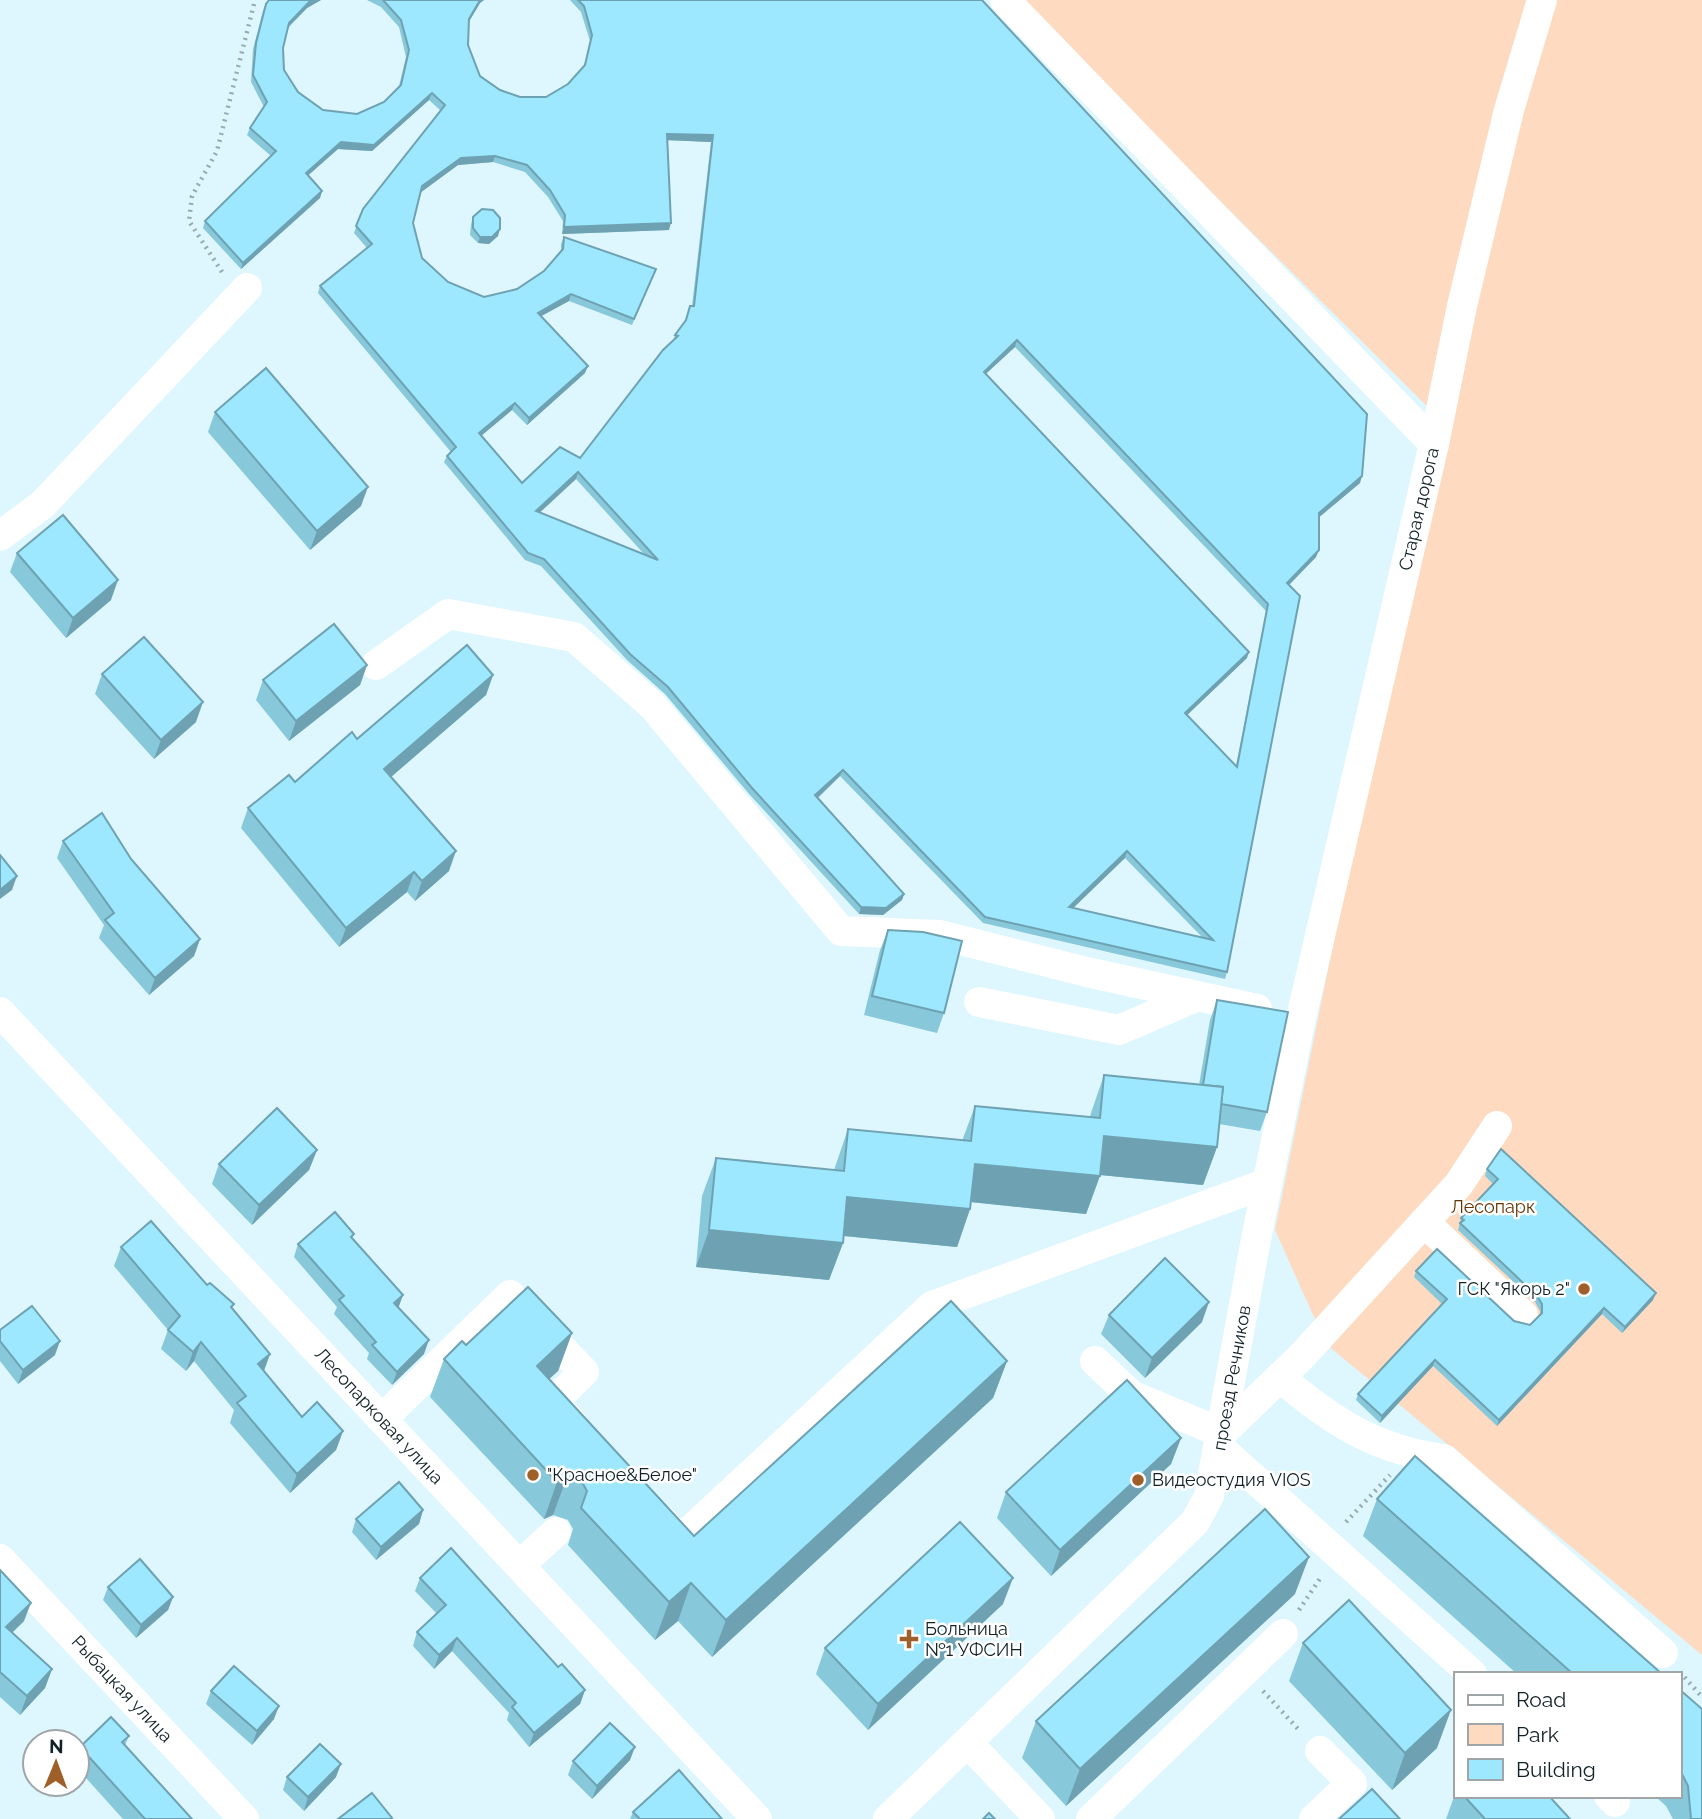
<svg xmlns="http://www.w3.org/2000/svg" width="1702" height="1819" font-family="Raleway,sans-serif">
<rect width="100%" height="100%" fill="#def6fe"/>
<!-- green -->
<polygon fill="#fedac0" points="1023,0 1702,0 1702,1655 1326,1344 1275,1230 1440,419 1103,85"/>
<g fill="none" stroke-linecap="round" stroke-linejoin="round">
<!-- path -->
<g stroke="#96abb2" stroke-width="4.5" stroke-dasharray="2 5" stroke-linecap="butt">
<polyline points="222,272 189,221 192,196 217,151 255,0"/>
<polyline points="1346,1522 1390,1475"/>
<polyline points="1299,1610 1321,1577"/>
<polyline points="1680,1672 1702,1697"/>
<polyline points="1263,1691 1300,1731"/>
</g>
<!-- minor -->
<g stroke="#fff" stroke-width="30">
<polyline points="1005,0 1434,444"/>
<polyline points="0,536 42,505 247,288"/>
<polyline points="376,665 448,614 574,637 652,705 841,931 940,935 1091,973 1257,1009"/>
<polyline points="979,1002 1119,1030 1198,996"/>
<polyline points="0,1012 757,1819"/>
<polyline points="1424,1222 1523,1315"/>
<polyline points="1095,1361 1131,1395 1222,1433 1302,1356 1459,1184 1497,1126"/>
<path d="M 1280,1377 C 1331,1421 1376,1450 1444,1459 L 1663,1653"/>
<polyline points="382,1419 510,1295 584,1372 553,1402 571,1421"/>
<polyline points="1220,1448 1472,1674"/>
<polyline points="662,1520 680,1540 932,1306 1267,1183"/>
<polyline points="0,1559 244,1819"/>
<polyline points="520,1565 556,1532"/>
<polyline points="968,1743 1040,1819"/>
<polyline points="1609,1796 1615,1802"/>
<polyline points="888,1819 1195,1522 1209,1496 1257,1234 1301,1018 1434,444 1462,306 1509,110 1542,0"/>
<polyline points="1091,1819 1283,1634"/>
<polyline points="1314,1819 1352,1783 1320,1751"/>
</g>
</g>
<!-- wall -->
<g fill="#87c8da" fill-rule="evenodd">
<path d="M 269,0 L 321,0 L 307,8 L 288,28 L 283,48 L 284,70 L 298,92 L 323,110 L 357,114 L 384,102 L 399,86 L 406,57 L 399,27 L 381,7 L 367,0 L 484,0 L 480,3 L 469,21 L 468,45 L 480,76 L 500,90 L 520,97 L 546,97 L 568,84 L 584,66 L 590,41 L 581,12 L 570,0 L 982,0 L 1360,483 L 1319,517 L 1316,557 L 1289,585 L 1227,972 L 1225,979 L 983,923 L 840,776 L 818,798 L 904,894 L 902,900 L 883,915 L 859,914 L 750,795 L 665,694 L 627,660 L 541,566 L 525,560 L 444,462 L 447,456 L 451,452 L 318,293 L 320,286 L 367,248 L 354,233 L 363,209 L 441,111 L 429,100 L 372,151 L 338,149 L 308,175 L 322,191 L 320,198 L 241,269 L 203,228 L 205,221 L 271,156 L 247,135 L 250,128 L 264,107 L 251,82 L 253,49 L 263,11 L 266,4 ZM 667,140 L 711,142 L 692,306 L 685,321 L 675,335 L 673,341 L 580,458 L 522,483 L 481,436 L 512,410 L 527,425 L 585,373 L 541,316 L 569,301 L 632,325 L 653,276 L 564,237 L 561,244 L 561,251 L 544,271 L 517,289 L 484,297 L 448,282 L 422,258 L 413,223 L 421,192 L 458,165 L 493,162 L 525,172 L 548,197 L 563,221 L 562,234 L 669,230 ZM 1015,347 L 1266,611 L 1236,766 L 1187,715 L 1247,658 L 986,374 ZM 576,479 L 644,554 L 540,512 ZM 1125,858 L 1202,937 L 1073,908 Z"/>
<polygon points="473,217 498,236 489,244 478,243 470,235 471,224"/>
<polygon points="215,412 361,506 310,550 208,432"/>
<polygon points="17,553 111,600 66,638 10,572"/>
<polygon points="367,665 360,685 289,741 256,700 263,680"/>
<polygon points="102,674 196,722 154,759 95,694"/>
<polygon points="493,675 486,695 391,777 449,871 415,901 407,892 339,947 241,828 248,808 295,782 357,739"/>
<polygon points="63,841 131,859 200,939 194,956 149,995 99,938 104,925 57,858"/>
<polygon points="888,930 944,1013 937,1033 864,1015 880,950"/>
<polygon points="1217,1000 1267,1112 1260,1131 1219,1124 1217,1147 1203,1185 1100,1175 1086,1214 971,1202 970,1209 957,1247 844,1236 843,1243 829,1280 696,1267 702,1196 716,1158 834,1170 848,1129 962,1141 975,1106 1090,1117 1091,1113 1104,1075 1199,1085 1210,1020"/>
<polygon points="317,1150 309,1170 252,1225 212,1184 219,1164"/>
<polygon points="1487,1169 1653,1300 1622,1333 1602,1314 1497,1426 1433,1366 1380,1423 1356,1400 1358,1394 1442,1304 1414,1277 1416,1271 1514,1321 1530,1325 1540,1315 1540,1311 1535,1302 1458,1230 1461,1218 1493,1184 1485,1176"/>
<polygon points="352,1238 398,1308 424,1354 392,1385 367,1359 369,1353 334,1314 337,1307 294,1257 298,1244"/>
<polygon points="121,1247 207,1285 232,1308 270,1354 264,1371 302,1417 343,1431 336,1450 290,1493 230,1423 234,1410 194,1361 186,1371 161,1349 168,1330 114,1266"/>
<polygon points="1109,1315 1202,1322 1145,1378 1101,1334"/>
<polygon points="0,1330 55,1355 18,1384 0,1361"/>
<polygon points="572,1333 558,1371 549,1379 694,1536 1007,1361 993,1398 712,1657 678,1621 655,1640 568,1545 573,1529 568,1520 553,1515 544,1519 430,1397 444,1359 466,1345"/>
<polygon points="1181,1438 1171,1464 1051,1576 997,1518 1006,1492"/>
<polygon points="1377,1499 1662,1674 1517,1674 1363,1536"/>
<polygon points="423,1510 419,1524 376,1560 352,1532 356,1519"/>
<polygon points="0,1570 24,1621 12,1633 52,1669 45,1688 20,1715 0,1697"/>
<polygon points="420,1578 558,1667 585,1690 580,1704 529,1747 507,1720 509,1713 452,1651 434,1669 413,1646 417,1632 437,1614 415,1591"/>
<polygon points="108,1587 173,1597 168,1610 136,1638 103,1600"/>
<polygon points="1295,1594 1066,1806 1022,1758 1036,1721"/>
<polygon points="1003,1604 868,1730 816,1674 825,1648"/>
<polygon points="1303,1643 1437,1748 1392,1790 1289,1681"/>
<polygon points="1679,1689 1702,1819 1673,1819 1666,1806 1655,1796 1679,1796"/>
<polygon points="211,1691 274,1719 252,1745 206,1704"/>
<polygon points="129,1736 125,1745 192,1819 123,1819 77,1768 77,1756 80,1747"/>
<polygon points="630,1760 592,1799 568,1775 573,1761"/>
<polygon points="287,1777 336,1777 304,1811 283,1790"/>
<polygon points="1455,1794 1455,1796 1549,1796 1570,1819 1446,1819"/>
<polygon points="633,1812 722,1819 630,1819"/>
</g>
<!-- shaded-wall -->
<g fill="#6ea2b2">
<polygon points="311,0 321,0 307,8 286,29 289,23"/>
<polygon points="480,0 484,0 480,3 467,25 469,19"/>
<polygon points="432,93 429,100 372,151 338,149 303,180 306,173 341,142"/>
<polygon points="667,134 713,135 711,142 664,140"/>
<polygon points="495,156 493,162 458,165 420,193 422,186 461,158"/>
<polygon points="322,191 320,198 241,269 243,263"/>
<polygon points="671,223 669,230 562,234 564,227"/>
<polygon points="500,229 498,236 489,244 478,243 480,237"/>
<polygon points="571,294 569,301 536,319 538,313"/>
<polygon points="1017,340 1015,347 981,378 984,372"/>
<polygon points="588,366 585,373 527,425 529,418"/>
<polygon points="515,403 512,410 476,440 479,433"/>
<polygon points="578,472 576,479 534,518 536,511"/>
<polygon points="1362,476 1360,483 1317,519 1319,513"/>
<polygon points="368,487 361,506 310,550 317,531"/>
<polygon points="1319,550 1316,557 1285,589 1287,583"/>
<polygon points="118,580 111,600 66,638 73,618"/>
<polygon points="1249,652 1247,658 1183,719 1185,713"/>
<polygon points="367,665 360,685 289,741 296,721"/>
<polygon points="493,675 486,695 377,789 384,769"/>
<polygon points="203,702 196,722 154,759 161,740"/>
<polygon points="843,770 840,776 813,802 815,795"/>
<polygon points="456,851 449,871 415,901 422,881"/>
<polygon points="1127,851 1125,858 1067,914 1069,907"/>
<polygon points="414,872 407,892 339,947 346,928"/>
<polygon points="17,876 12,890 0,899 0,890"/>
<polygon points="904,894 902,900 883,915 859,914 861,907"/>
<polygon points="200,939 194,956 149,995 155,978"/>
<polygon points="1104,1136 1217,1147 1203,1185 1090,1174"/>
<polygon points="317,1150 309,1170 252,1225 259,1205"/>
<polygon points="975,1164 1100,1176 1086,1214 961,1201"/>
<polygon points="847,1197 970,1209 957,1247 834,1235"/>
<polygon points="709,1230 843,1243 829,1280 696,1267"/>
<polygon points="1656,1293 1653,1300 1622,1333 1625,1327"/>
<polygon points="403,1295 398,1309 394,1303"/>
<polygon points="1209,1302 1202,1322 1145,1378 1152,1358"/>
<polygon points="1604,1308 1602,1314 1497,1426 1499,1420"/>
<polygon points="572,1333 558,1371 523,1403 537,1366"/>
<polygon points="429,1340 424,1354 392,1385 397,1372"/>
<polygon points="60,1341 55,1355 18,1384 23,1370"/>
<polygon points="201,1342 194,1361 186,1371 193,1352"/>
<polygon points="270,1354 263,1373 258,1364"/>
<polygon points="1435,1360 1433,1366 1380,1423 1382,1416"/>
<polygon points="1007,1361 993,1398 712,1657 726,1620"/>
<polygon points="343,1431 336,1450 290,1493 297,1474"/>
<polygon points="1181,1438 1171,1464 1051,1576 1060,1550"/>
<polygon points="567,1477 553,1515 544,1519 557,1482"/>
<polygon points="423,1510 419,1524 376,1560 381,1547"/>
<polygon points="1309,1557 1295,1594 1066,1806 1080,1769"/>
<polygon points="1013,1578 1003,1604 868,1730 878,1704"/>
<polygon points="691,1583 678,1621 655,1640 669,1602"/>
<polygon points="173,1597 168,1610 136,1638 141,1625"/>
<polygon points="31,1603 24,1621 0,1644 6,1627"/>
<polygon points="457,1638 452,1651 434,1669 439,1655"/>
<polygon points="52,1669 45,1688 20,1715 27,1696"/>
<polygon points="585,1690 580,1704 529,1747 534,1733"/>
<polygon points="279,1706 274,1719 252,1745 257,1731"/>
<polygon points="1451,1710 1437,1748 1392,1790 1405,1753"/>
<polygon points="635,1747 630,1760 592,1799 597,1786"/>
<polygon points="341,1764 336,1777 304,1811 308,1797"/>
</g>
<!-- building -->
<g fill="#9de8fe" stroke="#6ea2b2" stroke-width="2" fill-rule="evenodd">
<path d="M 269,0 L 311,0 L 289,23 L 283,48 L 284,70 L 298,92 L 323,110 L 357,114 L 384,102 L 401,85 L 409,50 L 401,20 L 383,0 L 480,0 L 469,19 L 468,45 L 480,76 L 500,90 L 520,97 L 546,97 L 568,84 L 585,65 L 592,35 L 584,6 L 578,0 L 982,0 L 1367,414 L 1362,476 L 1319,513 L 1319,550 L 1287,583 L 1300,596 L 1227,972 L 985,917 L 843,770 L 815,795 L 904,894 L 886,908 L 861,907 L 752,788 L 668,687 L 630,654 L 544,559 L 528,553 L 447,456 L 456,447 L 320,286 L 372,244 L 356,226 L 363,209 L 445,105 L 432,93 L 374,145 L 341,142 L 306,173 L 322,191 L 243,263 L 205,221 L 276,151 L 250,128 L 267,102 L 253,75 L 256,43 L 266,4 ZM 667,134 L 713,135 L 694,306 L 690,306 L 686,320 L 675,335 L 678,336 L 663,350 L 580,458 L 560,447 L 522,483 L 479,433 L 515,403 L 529,418 L 588,366 L 538,313 L 571,294 L 634,319 L 656,269 L 564,237 L 563,249 L 544,271 L 517,289 L 484,297 L 448,282 L 422,258 L 413,223 L 422,186 L 461,158 L 495,156 L 527,165 L 550,190 L 565,215 L 564,227 L 671,223 ZM 1017,340 L 1268,604 L 1237,767 L 1185,713 L 1249,652 L 984,372 ZM 578,472 L 658,560 L 536,511 ZM 1127,851 L 1213,940 L 1069,907 Z"/>
<polygon points="482,209 493,210 500,218 500,229 492,237 480,237 473,228 473,217"/>
<polygon points="266,368 368,487 317,531 215,412"/>
<polygon points="63,515 118,580 73,618 17,553"/>
<polygon points="334,624 367,665 296,721 263,680"/>
<polygon points="144,637 203,702 161,740 102,674"/>
<polygon points="467,645 493,675 384,769 456,851 422,881 414,872 346,928 248,808 289,775 295,782 352,732 357,739"/>
<polygon points="102,813 131,859 200,939 155,978 105,920 114,913 63,841"/>
<polygon points="0,855 17,876 0,890"/>
<polygon points="888,930 923,932 962,941 944,1013 872,996"/>
<polygon points="1217,1000 1288,1012 1267,1112 1221,1104 1223,1087 1203,1085"/>
<polygon points="1104,1075 1223,1087 1217,1147 1104,1136 1100,1176 975,1164 970,1209 847,1197 843,1243 709,1230 716,1158 844,1171 848,1129 971,1141 975,1106 1100,1118"/>
<polygon points="277,1108 317,1150 259,1205 219,1164"/>
<polygon points="1501,1149 1656,1293 1625,1327 1604,1308 1499,1420 1435,1360 1382,1416 1358,1394 1447,1299 1416,1271 1437,1249 1514,1321 1530,1325 1542,1313 1542,1304 1537,1296 1460,1223 1464,1220 1461,1218 1498,1179 1487,1169"/>
<polygon points="335,1212 354,1234 351,1237 403,1295 394,1303 429,1340 397,1372 372,1345 376,1342 339,1300 344,1296 298,1244"/>
<polygon points="151,1221 207,1285 210,1283 234,1304 231,1307 270,1354 258,1364 302,1417 317,1402 343,1431 297,1474 237,1403 246,1396 201,1342 193,1352 168,1330 180,1316 121,1247"/>
<polygon points="1165,1258 1209,1302 1152,1358 1109,1315"/>
<polygon points="528,1287 572,1333 537,1366 694,1536 951,1301 1007,1361 726,1620 691,1583 669,1602 581,1508 587,1491 582,1482 567,1477 557,1482 444,1359 462,1341 466,1345"/>
<polygon points="32,1306 60,1341 23,1370 0,1341 0,1330"/>
<polygon points="1127,1380 1181,1438 1060,1550 1006,1492"/>
<polygon points="1415,1456 1662,1674 1573,1674 1377,1499"/>
<polygon points="399,1482 423,1510 381,1547 356,1519"/>
<polygon points="1265,1509 1309,1557 1080,1769 1036,1721"/>
<polygon points="960,1522 1013,1578 878,1704 825,1648"/>
<polygon points="451,1548 558,1667 562,1664 585,1690 534,1733 512,1707 516,1703 457,1638 439,1655 417,1632 446,1605 420,1578"/>
<polygon points="140,1559 173,1597 141,1625 108,1587"/>
<polygon points="0,1570 31,1603 6,1627 52,1669 27,1696 0,1672"/>
<polygon points="1349,1600 1451,1710 1405,1753 1303,1643"/>
<polygon points="234,1666 279,1706 257,1731 211,1691"/>
<polygon points="1679,1689 1702,1709 1702,1819 1691,1819 1688,1786 1679,1768"/>
<polygon points="111,1717 129,1736 122,1742 192,1819 145,1819 80,1747"/>
<polygon points="610,1723 635,1747 597,1786 573,1761"/>
<polygon points="320,1744 341,1764 308,1797 287,1777"/>
<polygon points="679,1770 722,1819 640,1819 633,1812"/>
<polygon points="1372,1789 1400,1819 1339,1819"/>
<polygon points="372,1793 392,1818 390,1819 338,1819"/>
<polygon points="1464,1796 1549,1796 1570,1819 1485,1819"/>
<polygon points="989,1813 995,1819 983,1819"/>
</g>
<!-- markers -->
<g fill="#9f5f28" stroke="#fff" stroke-width="2.5">
<circle cx="1584" cy="1289" r="7"/>
<circle cx="533" cy="1475" r="7"/>
<circle cx="1138" cy="1480" r="7"/>
<path d="M905.5 1628.5h7v7h7v7h-7v7h-7v-7h-7v-7h7z"/>
</g>
<g text-anchor="middle" stroke-width="5" stroke-linejoin="round" paint-order="stroke">
<!-- street labels -->
<g font-size="18" fill="#112125" stroke="#fff">
<text transform="translate(1419 509) rotate(-77)" y="6">Старая дорога</text>
<text transform="translate(1232 1378) rotate(-80)" y="6">проезд Речников</text>
<text transform="translate(379 1416) rotate(47)" y="6">Лесопарковая улица</text>
<text transform="translate(122 1689) rotate(47)" y="6">Рыбацкая улица</text>
</g>
<!-- park labels -->
<g font-size="18" fill="#643403" stroke="#fff">
<text x="1493" y="1213">Лесопарк</text>
</g>
<!-- poi labels -->
<g font-size="18" fill="#112125" stroke="#fff" text-anchor="start">
<text x="1570" y="1295" text-anchor="end">ГСК "Якорь 2"</text>
<text x="547" y="1481">"Красное&amp;Белое"</text>
<text x="1152" y="1486">Видеостудия VIOS</text>
<text x="925" y="1635">Больница<tspan x="925" dy="21">№1 УФСИН</tspan></text>
</g>
</g>
<!-- legend -->
<rect x="1454" y="1672" width="228" height="126" fill="#ffffff" stroke="#a0a6a8" stroke-width="2"/>
<rect x="1468" y="1695" width="35" height="10" fill="#ffffff" stroke="#a0a6a8" stroke-width="2"/>
<text x="1516" y="1707" font-size="21" fill="#112125">Road</text>
<rect x="1468" y="1724" width="35" height="21" fill="#fedac0" stroke="#a0a6a8" stroke-width="2"/>
<text x="1516" y="1742" font-size="21" fill="#112125">Park</text>
<rect x="1468" y="1759" width="35" height="21" fill="#9de8fe" stroke="#a0a6a8" stroke-width="2"/>
<text x="1516" y="1777" font-size="21" fill="#112125">Building</text>
<!-- north arrow -->
<g transform="translate(56 1763) rotate(1)"><circle r="33" fill="#ffffff" stroke="#a0a6a8" stroke-width="2"/>
<path d="M0-5L12 26L0 18L-12 26Z" fill="#9f5f28"/>
<text y="-10" font-size="19" font-weight="bold" text-anchor="middle" fill="#112125">N</text>
</g>
</svg>
